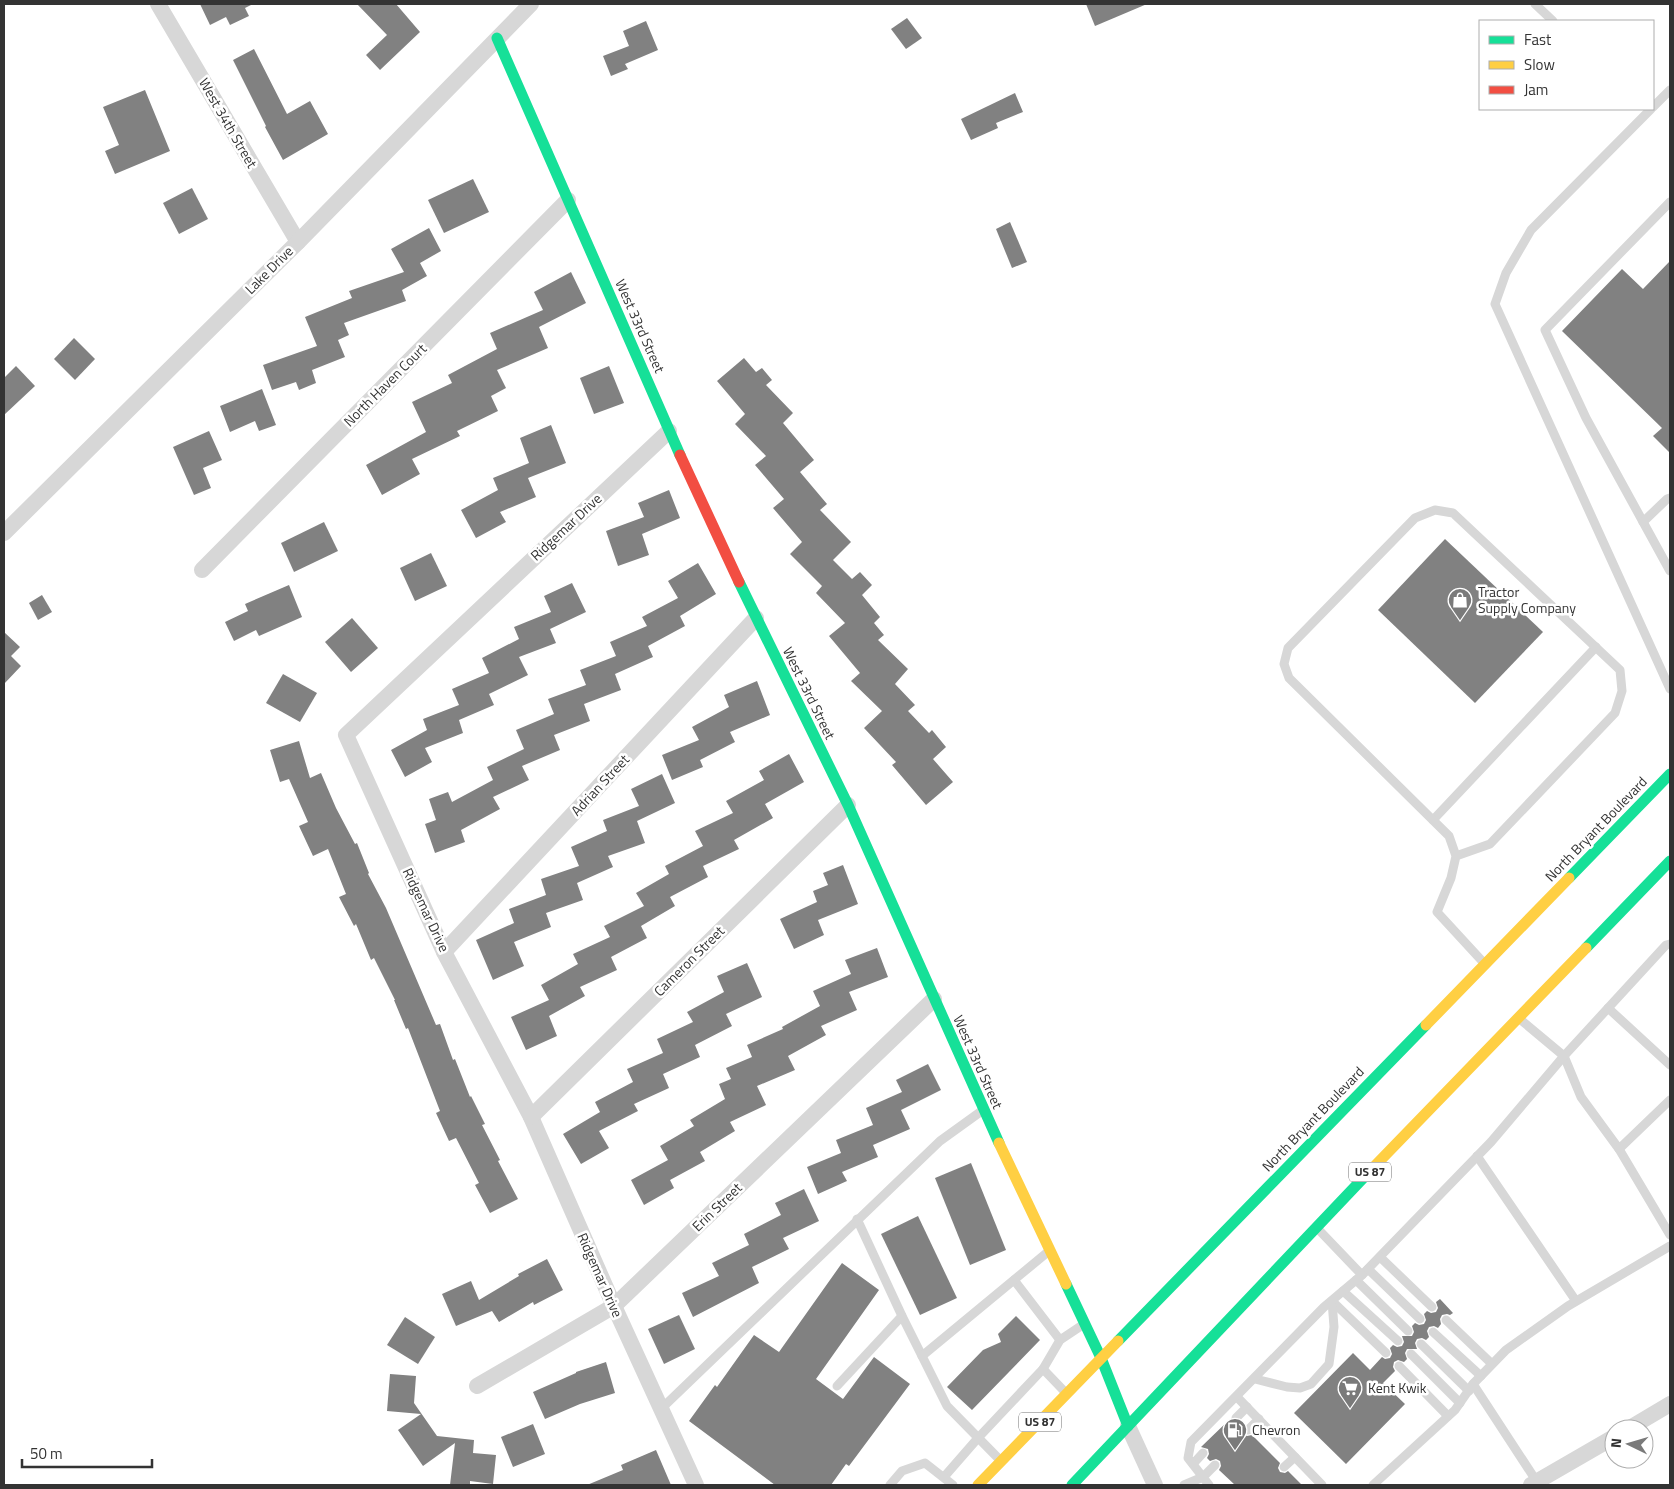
<svg xmlns="http://www.w3.org/2000/svg" width="1674" height="1489" font-family="'Titillium Web',sans-serif">
<rect width="100%" height="100%" fill="#fff"/>
<!-- building -->
<g fill="#818181">
<polygon points="200,4 253,4 245,8 249,16 230,25 226,17 210,25"/>
<polygon points="357,4 396,4 420,32 380,70 366,55 387,35"/>
<polygon points="1086,4 1147,4 1095,26"/>
<polygon points="907,18 922,38 906,49 891,29"/>
<polygon points="646,21 658,50 625,64 628,69 611,76 603,56 629,46 623,31"/>
<polygon points="254,49 287,114 310,101 328,134 283,160 265,127 266,126 233,60"/>
<polygon points="145,90 170,151 115,174 105,151 119,145 103,107"/>
<polygon points="1015,93 1023,112 996,123 998,128 971,140 961,119"/>
<polygon points="473,179 489,212 444,233 428,200"/>
<polygon points="192,188 208,219 179,234 163,203"/>
<polygon points="1010,222 1027,262 1012,268 996,229"/>
<polygon points="429,228 441,251 420,263 427,276 402,290 406,301 344,323 349,335 338,340 345,357 312,370 316,383 299,390 296,382 272,390 263,365 317,346 305,317 352,298 349,291 404,272 391,249"/>
<polygon points="1670,261 1670,453 1653,436 1662,428 1562,331 1622,269 1643,289"/>
<polygon points="571,272 586,303 539,327 548,348 497,370 506,388 491,396 498,411 457,431 460,436 412,459 420,474 382,495 366,465 426,432 412,402 452,383 448,375 497,349 490,333 543,310 534,292"/>
<polygon points="74,338 95,359 75,380 54,359"/>
<polygon points="744,358 756,372 762,368 772,380 766,385 793,413 783,423 814,460 800,472 827,504 820,510 851,542 833,560 852,579 860,572 872,585 862,595 880,617 874,623 884,635 878,640 908,669 895,684 915,705 908,711 929,733 932,730 946,747 933,759 953,782 926,805 892,765 896,762 864,728 882,711 851,681 860,673 829,636 845,623 816,593 822,586 790,554 802,542 773,508 784,499 755,465 766,456 735,424 745,414 717,381"/>
<polygon points="16,366 35,386 4,415 4,378"/>
<polygon points="609,366 624,403 594,414 580,378"/>
<polygon points="262,389 276,425 259,431 255,421 230,432 220,406"/>
<polygon points="551,425 566,463 528,478 536,497 500,512 506,522 476,538 461,510 498,490 493,478 529,463 520,438"/>
<polygon points="209,431 222,460 203,468 211,488 194,495 173,447"/>
<polygon points="669,490 680,518 642,534 649,555 618,566 606,531 644,517 638,503"/>
<polygon points="324,522 338,551 294,572 281,543"/>
<polygon points="1445,539 1543,632 1475,703 1378,610"/>
<polygon points="431,553 447,586 415,601 400,568"/>
<polygon points="698,563 716,594 680,616 685,626 648,646 653,657 615,674 621,690 584,704 590,721 554,735 560,750 522,766 529,780 493,797 500,809 461,830 465,842 435,853 425,824 436,820 429,799 448,792 452,802 493,780 487,767 524,749 516,730 554,714 548,699 586,685 580,670 616,656 610,642 647,626 642,617 678,598 668,581"/>
<polygon points="572,583 586,612 550,629 556,643 519,657 528,675 489,694 494,705 459,720 463,733 425,748 432,762 405,777 391,750 427,730 423,719 459,705 452,689 489,673 482,658 519,639 514,627 551,612 544,596"/>
<polygon points="289,585 302,617 259,636 256,630 234,641 225,622 248,611 245,604"/>
<polygon points="42,595 52,612 38,620 29,603"/>
<polygon points="352,618 378,648 351,672 325,642"/>
<polygon points="4,632 20,647 11,656 21,666 4,684"/>
<polygon points="283,674 317,693 300,722 266,703"/>
<polygon points="757,681 770,715 730,732 735,742 700,760 703,767 672,780 662,755 699,740 692,727 729,707 724,695"/>
<polygon points="299,741 310,778 321,773 336,808 355,844 357,843 369,873 368,874 386,908 436,1025 440,1024 453,1060 455,1059 470,1097 471,1096 485,1124 482,1125 500,1160 498,1161 518,1199 490,1213 475,1185 479,1183 456,1138 449,1141 436,1113 440,1111 408,1028 406,1029 394,1000 395,1000 374,958 371,960 356,924 354,926 339,897 346,894 328,849 313,856 299,826 308,822 289,779 280,782 270,750"/>
<polygon points="789,754 804,782 765,804 773,818 734,840 739,849 703,866 708,877 670,897 675,906 641,926 647,938 611,957 617,970 580,987 585,996 549,1016 557,1036 526,1050 511,1017 549,1000 541,985 578,964 573,954 610,937 604,926 644,906 636,893 669,874 665,866 703,846 695,831 733,813 726,801 764,780 759,771"/>
<polygon points="662,774 675,803 637,821 645,843 608,856 613,867 577,883 583,900 546,913 551,927 514,942 524,966 493,980 476,940 514,923 509,909 546,895 541,879 579,866 571,847 607,831 603,820 639,806 631,789"/>
<polygon points="843,865 858,904 818,920 824,935 794,949 780,919 817,902 813,891 828,885 823,873"/>
<polygon points="877,948 888,977 849,992 857,1010 821,1026 826,1035 788,1056 795,1070 757,1086 766,1105 730,1122 735,1131 700,1152 705,1161 670,1180 674,1188 644,1205 631,1180 668,1160 660,1146 694,1126 690,1120 725,1099 719,1084 731,1079 726,1068 752,1057 747,1045 783,1029 782,1027 820,1006 813,991 851,974 845,960"/>
<polygon points="747,963 762,997 726,1014 732,1026 695,1045 700,1057 663,1074 669,1088 634,1104 638,1111 599,1131 609,1148 581,1164 563,1134 600,1112 595,1102 633,1082 627,1069 663,1053 657,1039 693,1022 687,1012 724,992 717,976"/>
<polygon points="928,1064 941,1090 901,1110 910,1129 873,1145 878,1157 842,1172 847,1181 818,1194 807,1167 841,1153 836,1140 873,1125 866,1108 902,1092 896,1080"/>
<polygon points="971,1163 1006,1250 970,1265 935,1178"/>
<polygon points="804,1189 819,1221 783,1238 789,1249 752,1267 759,1283 693,1317 682,1293 719,1276 712,1263 749,1245 744,1234 781,1215 775,1203"/>
<polygon points="918,1216 957,1298 920,1315 881,1234"/>
<polygon points="547,1259 563,1290 534,1305 533,1302 499,1322 492,1311 456,1326 442,1294 471,1281 479,1300 519,1276 518,1274"/>
<polygon points="842,1263 879,1290 816,1379 843,1399 874,1357 910,1384 849,1466 846,1464 831,1485 775,1485 689,1421 715,1385 717,1387 754,1335 779,1352"/>
<polygon points="1440,1299 1453,1313 1450,1315 1447,1314 1442,1315 1440,1319 1441,1324 1438,1328 1434,1326 1429,1327 1427,1331 1429,1337 1426,1340 1422,1338 1417,1339 1415,1343 1417,1349 1407,1349 1405,1353 1407,1359 1404,1362 1398,1360 1394,1362 1393,1367 1395,1371 1383,1383 1405,1404 1346,1464 1294,1413 1353,1353 1370,1370 1382,1357 1385,1359 1390,1358 1392,1354 1390,1348 1393,1345 1397,1347 1402,1346 1404,1342 1402,1336 1412,1336 1414,1332 1412,1326 1415,1323 1419,1325 1424,1324 1426,1320 1424,1314 1427,1311 1431,1313 1436,1312 1438,1308 1436,1302"/>
<polygon points="679,1315 695,1349 664,1364 648,1329"/>
<polygon points="1016,1316 1040,1340 972,1410 947,1387 983,1350 1001,1342 998,1334"/>
<polygon points="405,1317 435,1337 418,1364 387,1345"/>
<polygon points="606,1362 615,1393 580,1404 545,1419 533,1392 576,1373 576,1372"/>
<polygon points="390,1374 416,1376 414,1403 437,1436 474,1440 473,1453 496,1455 493,1484 470,1481 470,1485 450,1485 455,1443 423,1466 398,1430 421,1414 387,1411"/>
<polygon points="1230,1419 1234,1424 1240,1423 1243,1426 1242,1429 1243,1434 1247,1436 1252,1435 1280,1463 1278,1468 1280,1472 1285,1473 1288,1471 1302,1485 1235,1485 1219,1470 1221,1466 1220,1461 1216,1459 1210,1461 1207,1458 1209,1454 1208,1449 1201,1447"/>
<polygon points="533,1424 545,1454 513,1467 501,1437"/>
<polygon points="656,1450 671,1485 587,1485 623,1470 621,1465"/>
</g>
<g fill="none" stroke-linecap="round" stroke-linejoin="round">
<!-- lane -->
<g stroke="#d7d7d7" stroke-width="9">
<polyline points="1535,4 1553,21"/>
<polyline points="1653,107 1670,90"/>
<polyline points="1651,109 1531,230 1506,273 1495,304 1670,689"/>
<polyline points="1670,202 1545,330 1586,418 1670,571"/>
<polyline points="1643,522 1667,499 1670,498"/>
<polyline points="1433,820 1596,647"/>
<polyline points="1456,856 1490,844 1615,713 1622,691 1620,670 1453,513 1435,510 1415,518 1288,648 1284,664 1289,678 1449,836 1456,856 1451,878 1437,912 1483,962"/>
<polyline points="1608,1008 1670,1065"/>
<polyline points="1521,1020 1564,1056 1581,1097 1619,1149 1670,1100"/>
<polyline points="1619,1149 1670,1235"/>
<polyline points="1477,1156 1576,1301"/>
<polyline points="857,1219 902,1316 947,1406 999,1459"/>
<polyline points="1317,1228 1362,1275 1491,1142 1564,1056 1666,945 1670,944"/>
<polyline points="1380,1257 1432,1307"/>
<polyline points="1368,1269 1420,1319"/>
<polyline points="1014,1280 1060,1340"/>
<polyline points="1356,1280 1408,1331"/>
<polyline points="1343,1291 1398,1341"/>
<polyline points="1332,1301 1386,1353"/>
<polyline points="1446,1320 1492,1364"/>
<polyline points="1433,1332 1481,1376"/>
<polyline points="1421,1344 1469,1391"/>
<polyline points="1411,1354 1460,1403"/>
<polyline points="922,1356 1049,1251"/>
<polyline points="1399,1366 1448,1416"/>
<polyline points="1043,1369 1065,1392"/>
<polyline points="1255,1379 1287,1387 1300,1388 1311,1384 1329,1364 1334,1327 1332,1301"/>
<polyline points="837,1386 902,1316"/>
<polyline points="1237,1397 1322,1485"/>
<polyline points="661,1409 940,1141 983,1110"/>
<polyline points="1236,1418 1247,1407"/>
<polyline points="1248,1430 1259,1419"/>
<polyline points="1193,1464 1203,1453"/>
<polyline points="1284,1467 1295,1457"/>
<polyline points="944,1477 978,1438 1043,1369 1060,1340 1084,1324"/>
<polyline points="1537,1482 1473,1384 1506,1350 1568,1306 1670,1246"/>
<polyline points="890,1485 902,1471 925,1463 953,1485"/>
<polyline points="1184,1485 1203,1477 1215,1465"/>
<polyline points="1209,1485 1188,1458 1191,1442 1324,1307 1362,1275"/>
<polyline points="1373,1485 1455,1410 1473,1384"/>
</g>
<!-- street -->
<g stroke="#d7d7d7" stroke-width="16">
<polyline points="158,4 298,242"/>
<polyline points="669,431 346,735 444,952 531,1117 614,1306 696,1485"/>
<polyline points="4,533 298,242 531,4"/>
<polyline points="202,570 568,200"/>
<polyline points="444,952 756,618"/>
<polyline points="531,1117 848,805"/>
<polyline points="477,1386 614,1306 934,999"/>
<polyline points="1128,1426 1155,1485"/>
<polyline points="1628,1429 1670,1404"/>
<polyline points="1531,1485 1614,1437"/>
</g>
<!-- fast -->
<g stroke="#16e098" stroke-width="11">
<polyline points="497,38 680,455"/>
<polyline points="739,582 848,805 999,1143"/>
<polyline points="1569,878 1670,774"/>
<polyline points="1586,948 1670,861"/>
<polyline points="1066,1284 1101,1358"/>
<polyline points="1118,1341 1426,1025"/>
<polyline points="1101,1358 1128,1426"/>
<polyline points="1072,1485 1368,1173"/>
</g>
<!-- slow -->
<g stroke="#ffcf43" stroke-width="11">
<polyline points="1426,1025 1569,878"/>
<polyline points="999,1143 1066,1284"/>
<polyline points="1368,1173 1586,948"/>
<polyline points="978,1485 1118,1341"/>
</g>
<!-- jam -->
<polyline stroke="#f24e42" stroke-width="11" points="680,455 739,582"/>
</g>
<!-- icons -->
<defs>
<g id="shop-pin" transform="scale(1.25)"><path d="M0 17L-7.5 6A9.5 9.5 0 1 1 7.5 6Z" fill="#7a7a7a" stroke="#fff"/><path d="M-5-2.5h2.3a2.7 3.5 0 0 1 5.4 0H5L5.5 6h-11ZM-1.5-2.5h3a1.5 2.3 0 0 0-3 0Z" fill="#fff"/></g>
<g id="supermarket-pin" transform="scale(1.25)"><path d="M0 17L-7.5 6A9.5 9.5 0 1 1 7.5 6Z" fill="#7a7a7a" stroke="#fff"/><path d="M-6-5.5h2.5l.6 2H6L4.5 2H-2.5L-4.4-4H-6ZM-1.5 3.2a1.3 1.3 0 1 0 .1 0ZM3 3.2a1.3 1.3 0 1 0 .1 0Z" fill="#fff"/></g>
<g id="fuel-pin" transform="scale(1.25)"><path d="M0 17L-7.5 6A9.5 9.5 0 1 1 7.5 6Z" fill="#7a7a7a" stroke="#fff"/><path d="M-5.5-6h7V0h2V4h1.3V-2.5L3-4.5l.8-.8L6-3V5H2.5V1h-1V6h-7ZM-4.2-4.7v3.2H.2V-4.7Z" fill="#fff"/></g>
</defs>
<g fill-rule="evenodd">
<use href="#shop-pin" x="1460" y="600"/>
<use href="#supermarket-pin" x="1350" y="1388"/>
<use href="#fuel-pin" x="1235" y="1430"/>
</g>
<g text-anchor="middle" stroke-width="5" stroke-linejoin="round" paint-order="stroke">
<!-- shield labels -->
<g fill="#fff" stroke="#707070" stroke-width="1">
<rect x="1349" y="1162.5" width="42" height="19" rx="4"/>
<rect x="1019" y="1412.5" width="42" height="19" rx="4"/>
</g>
<g font-size="12" font-weight="bold" fill="#333">
<text x="1370" y="1176">US 87</text>
<text x="1040" y="1426">US 87</text>
</g>
<!-- street labels -->
<g font-size="14" fill="#333" stroke="#fff">
<text transform="translate(228 123) rotate(60)" y="5">West 34th Street</text>
<text transform="translate(269 270) rotate(-45)" y="5">Lake Drive</text>
<text transform="translate(640 326) rotate(66)" y="5">West 33rd Street</text>
<text transform="translate(385 385) rotate(-45)" y="5">North Haven Court</text>
<text transform="translate(566 527) rotate(-43)" y="5">Ridgemar Drive</text>
<text transform="translate(809 693) rotate(64)" y="5">West 33rd Street</text>
<text transform="translate(600 785) rotate(-47)" y="5">Adrian Street</text>
<text transform="translate(1596 829) rotate(-46)" y="5">North Bryant Boulevard</text>
<text transform="translate(426 910) rotate(65)" y="5">Ridgemar Drive</text>
<text transform="translate(689 961) rotate(-45)" y="5">Cameron Street</text>
<text transform="translate(978 1062) rotate(66)" y="5">West 33rd Street</text>
<text transform="translate(1313 1119) rotate(-46)" y="5">North Bryant Boulevard</text>
<text transform="translate(717 1207) rotate(-44)" y="5">Erin Street</text>
<text transform="translate(600 1275) rotate(66)" y="5">Ridgemar Drive</text>
</g>
<!-- poi labels -->
<g font-size="14" fill="#333" stroke="#fff" text-anchor="start">
<text x="1478" y="597">Tractor<tspan x="1478" dy="16">Supply Company</tspan></text>
<text x="1368" y="1393">Kent Kwik</text>
<text x="1252" y="1435">Chevron</text>
</g>
</g>
<!-- border -->
<rect width="1674" height="1489" fill="none" stroke="#333333" stroke-width="10"/>
<!-- legend -->
<rect x="1479" y="20" width="175" height="90" fill="#ffffff" stroke="#adadad"/>
<rect x="1489" y="36" width="25" height="8" fill="#16e098" stroke="#adadad"/>
<text x="1524" y="45" font-size="15" fill="#333333">Fast</text>
<rect x="1489" y="61" width="25" height="8" fill="#ffcf43" stroke="#adadad"/>
<text x="1524" y="70" font-size="15" fill="#333333">Slow</text>
<rect x="1489" y="86" width="25" height="8" fill="#f24e42" stroke="#adadad"/>
<text x="1524" y="95" font-size="15" fill="#333333">Jam</text>
<!-- north arrow -->
<g transform="translate(1629 1444) rotate(275)"><circle r="24" fill="#ffffff" stroke="#adadad"/>
<path d="M0-4L9 19L0 12L-9 19Z" fill="#7a7a7a"/>
<text y="-8" font-size="14" font-weight="bold" text-anchor="middle" fill="#333333">N</text>
</g>
<!-- scale -->
<path d="M22 1459v8h130v-8" fill="none" stroke="#333333" stroke-width="2.5"/>
<text x="30" y="1459" font-size="15" fill="#333333" stroke="#ffffff" stroke-width="4" paint-order="stroke">50 m</text>
</svg>
